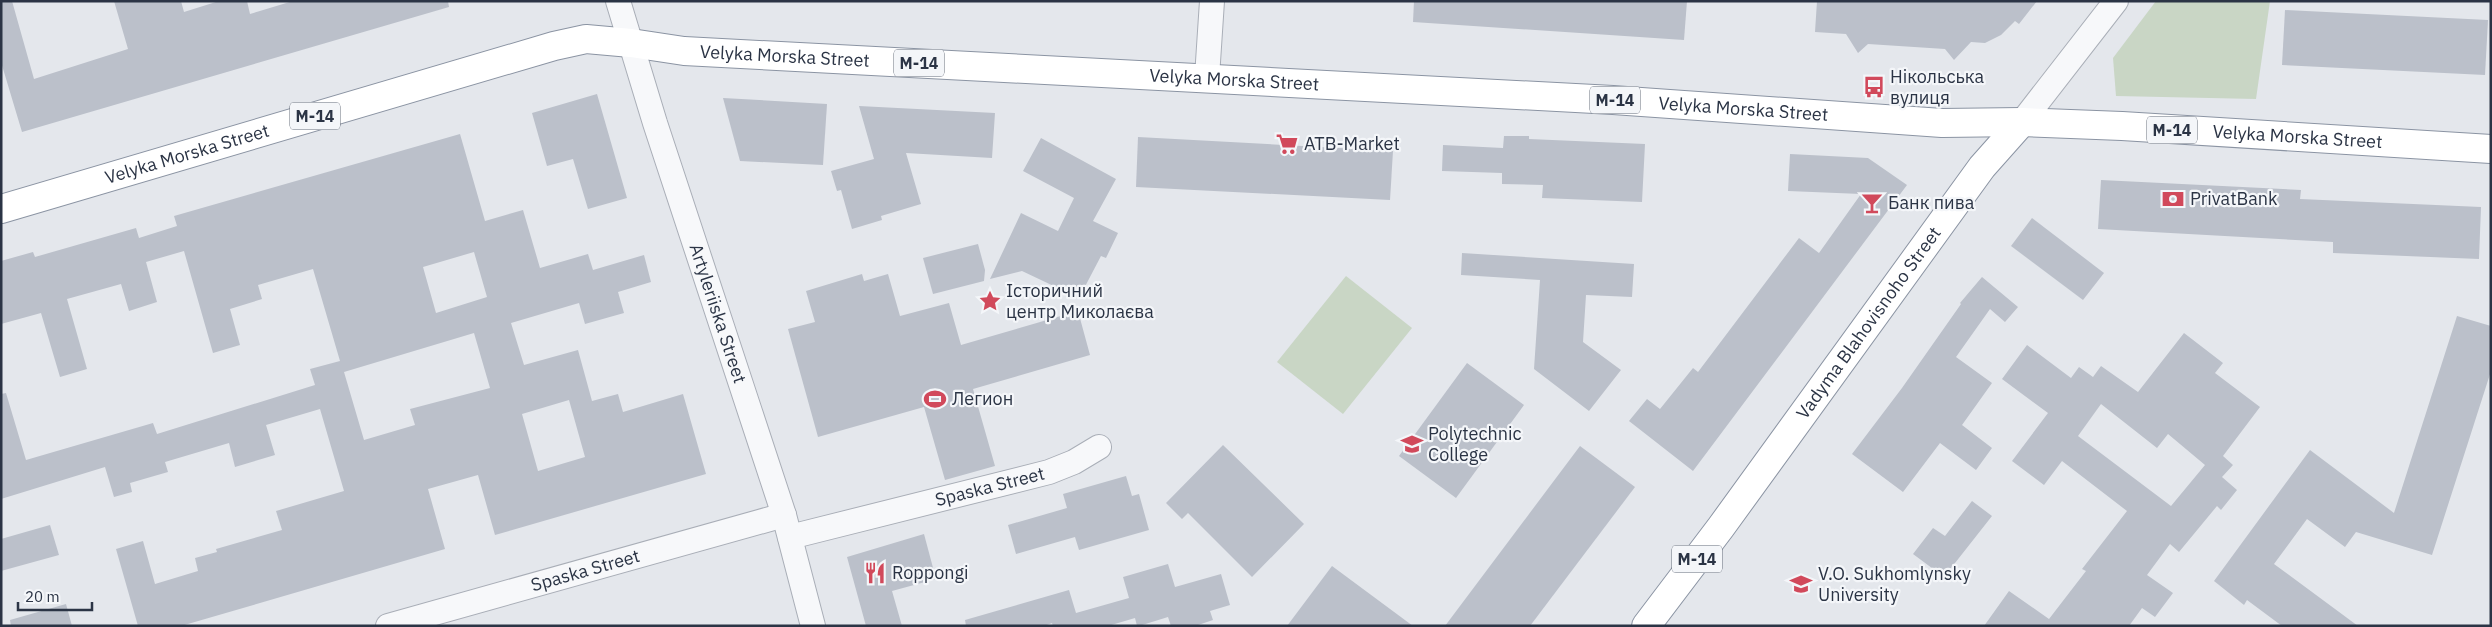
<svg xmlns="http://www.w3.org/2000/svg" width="2492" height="627" font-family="'IBM Plex Sans',sans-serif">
<rect width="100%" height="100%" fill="#e4e7ec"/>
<!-- green -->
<g fill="#c9d6c5">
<polygon points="2156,1 2270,1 2256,99 2116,96 2113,58"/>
<polygon points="1346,276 1412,328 1343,414 1277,362"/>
</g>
<!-- building -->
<g fill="#bbc0ca" fill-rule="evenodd">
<polygon points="1,1 12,1 34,79 128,49 114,1 181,1 184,12 219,1 247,1 250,14 293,1 448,1 449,7 22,132 1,62"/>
<polygon points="1414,1 1687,1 1684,40 1413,22"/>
<polygon points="1817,1 2037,1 2019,24 2015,21 2001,35 1985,43 1971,42 1954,60 1945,49 1868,44 1858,53 1846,34 1815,32"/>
<polygon points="2285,10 2488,20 2485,75 2282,65"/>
<polygon points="597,94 627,198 588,209 573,159 547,166 532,113"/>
<polygon points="723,98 827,104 823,165 740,161"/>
<polygon points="859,106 995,113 992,158 906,153 921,204 881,216 882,220 852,229 841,190 837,191 831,171 874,159"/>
<path d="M 460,134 L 485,221 L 523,210 L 540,268 L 588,254 L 593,270 L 644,255 L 651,282 L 618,292 L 624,313 L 585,324 L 579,303 L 511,323 L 524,365 L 578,350 L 592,401 L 618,394 L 623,412 L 683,394 L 706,474 L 495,535 L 478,475 L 428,489 L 445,549 L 181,626 L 138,626 L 116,549 L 143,541 L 155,584 L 198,571 L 195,558 L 217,552 L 216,549 L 282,530 L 276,511 L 344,491 L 320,409 L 266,425 L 275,455 L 235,467 L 229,443 L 165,462 L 168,472 L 130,483 L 132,492 L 114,497 L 105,467 L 1,499 L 1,394 L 6,393 L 26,460 L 153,423 L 157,434 L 315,385 L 310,369 L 340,361 L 313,269 L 258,285 L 262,299 L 230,309 L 240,345 L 213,353 L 184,251 L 146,262 L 157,302 L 129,311 L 121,284 L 67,299 L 87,369 L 60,377 L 41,313 L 1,324 L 1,261 L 33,252 L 35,257 L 136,228 L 139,238 L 177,226 L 174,216 ZM 474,252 L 487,297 L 436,313 L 423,267 ZM 474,333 L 490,388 L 410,409 L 415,425 L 364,440 L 344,372 ZM 569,400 L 585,457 L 538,471 L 522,414 Z"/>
<polygon points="1504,136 1529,136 1529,139 1645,144 1642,202 1542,198 1543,185 1502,184 1502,173 1442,171 1443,145 1503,148"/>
<polygon points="1138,137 1393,151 1390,200 1136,187"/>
<polygon points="1041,138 1116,179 1093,221 1118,233 1106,258 1101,256 1079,298 1022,271 990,279 1021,213 1058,231 1074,198 1023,171"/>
<polygon points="1790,154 1868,158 1907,185 1693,471 1629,421 1647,399 1660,409 1693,368 1698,372 1799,238 1819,253 1861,194 1788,191"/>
<polygon points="2101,180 2301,190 2300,199 2481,207 2479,259 2333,253 2333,242 2098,229"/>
<polygon points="2032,218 2104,273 2083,300 2011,246"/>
<polygon points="978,244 985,270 984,281 933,294 923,258"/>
<polygon points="1462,253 1634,264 1632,297 1586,295 1583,342 1621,370 1589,411 1534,369 1540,280 1461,275"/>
<polygon points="862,274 864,281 888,274 900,316 949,303 961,345 1078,311 1090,355 973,389 995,466 945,480 924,407 818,437 788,329 815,322 806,291"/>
<polygon points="1982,277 2018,307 2005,322 1990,309 1956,357 1992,383 1962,425 1992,448 1976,470 1940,443 1903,492 1852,454 1902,388 1961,304 1960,303"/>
<polygon points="2457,316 2491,326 2491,371 2432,555 2356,532 2345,547 2307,519 2274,564 2358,626 2282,626 2247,600 2244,605 2214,581 2310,450 2394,513"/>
<path d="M 2184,333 L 2223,363 L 2215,373 L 2260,407 L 2223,456 L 2233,465 L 2222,477 L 2237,490 L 2221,510 L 2217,506 L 2179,552 L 2170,544 L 2147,575 L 2173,593 L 2155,617 L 2142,608 L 2129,626 L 1984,626 L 2009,591 L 2049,619 L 2086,571 L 2082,569 L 2127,511 L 2062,461 L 2044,485 L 2012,461 L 2048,413 L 2002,379 L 2027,345 L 2071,378 L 2079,367 L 2093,377 L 2101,366 L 2138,392 ZM 2101,404 L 2157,448 L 2168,434 L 2205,465 L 2171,506 L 2078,436 Z"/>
<polygon points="1467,363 1524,405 1456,498 1399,456"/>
<polygon points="1223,445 1304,524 1252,577 1188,513 1182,519 1166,503"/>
<polygon points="1580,446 1635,487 1530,626 1445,626"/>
<polygon points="1126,476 1132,496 1139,494 1149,530 1079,550 1075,537 1016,554 1008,525 1067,508 1063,494"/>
<polygon points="1972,501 1992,516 1944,577 1913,554 1933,528 1945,536"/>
<polygon points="50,525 59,555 1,571 1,539"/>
<polygon points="924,534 936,579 892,591 902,626 866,626 847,557"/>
<polygon points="1168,564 1175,587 1221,574 1230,605 1210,611 1213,620 1195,626 1171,626 1168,617 1139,626 1137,626 1135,618 1108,626 1053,626 1052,623 1044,626 966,626 965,620 1069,590 1076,613 1129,598 1123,577"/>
<polygon points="1332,566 1413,626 1287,626"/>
<polygon points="66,604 72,626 11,626 10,620"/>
</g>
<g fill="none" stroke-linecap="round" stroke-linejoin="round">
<!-- minor casing -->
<g stroke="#a9aeb7" stroke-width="26">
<g id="minor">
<path id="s1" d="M 618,1 L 655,123 L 784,515 L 813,626"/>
<polyline points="1207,77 1212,1"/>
<polyline points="2022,122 2116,1"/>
<path id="s2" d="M 790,537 L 1049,472 L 1074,462 L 1099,447"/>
<path id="s3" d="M 388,626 L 784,515"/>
</g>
</g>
<!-- highway casing -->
<g stroke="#8b94a3" stroke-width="30">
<g id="highway">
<path id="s4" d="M 1,209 L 554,46 L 586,39 L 631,43 L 684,51 L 1613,100 L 1942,123 L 2022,122 L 2122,126 L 2491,149"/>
<path id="s5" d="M 1646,626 L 1721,527 L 1982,167 L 2022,122"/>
</g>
</g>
<!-- minor -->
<use href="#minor" stroke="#f7f8fa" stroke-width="24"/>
<!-- highway -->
<use href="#highway" stroke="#fff" stroke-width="28"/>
</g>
<!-- icons -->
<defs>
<g id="bus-bare" transform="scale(1.725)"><path d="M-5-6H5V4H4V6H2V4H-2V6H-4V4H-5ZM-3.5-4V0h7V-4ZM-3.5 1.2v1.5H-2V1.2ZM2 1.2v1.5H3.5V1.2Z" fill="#d1495b" stroke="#f4f6f9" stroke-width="2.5" paint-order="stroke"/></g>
<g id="supermarket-bare" transform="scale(1.725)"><path d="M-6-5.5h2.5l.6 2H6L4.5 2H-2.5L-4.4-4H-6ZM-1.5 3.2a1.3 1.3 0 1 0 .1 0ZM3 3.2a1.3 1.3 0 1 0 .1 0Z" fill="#d1495b" stroke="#f4f6f9" stroke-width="2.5" paint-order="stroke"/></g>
<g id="bank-bare" transform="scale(1.725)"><path d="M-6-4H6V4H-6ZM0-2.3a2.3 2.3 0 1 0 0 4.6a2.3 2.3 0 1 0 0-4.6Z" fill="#d1495b" stroke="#f4f6f9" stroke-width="2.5" paint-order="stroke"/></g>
<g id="bar-bare" transform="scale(1.725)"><path d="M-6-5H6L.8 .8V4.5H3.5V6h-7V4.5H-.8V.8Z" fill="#d1495b" stroke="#f4f6f9" stroke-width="2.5" paint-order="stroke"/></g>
<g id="sight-bare" transform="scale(1.725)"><path d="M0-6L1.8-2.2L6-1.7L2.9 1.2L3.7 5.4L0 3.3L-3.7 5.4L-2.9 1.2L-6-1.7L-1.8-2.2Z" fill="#d1495b" stroke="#f4f6f9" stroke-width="2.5" paint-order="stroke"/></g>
<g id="stadium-bare" transform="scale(1.725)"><path d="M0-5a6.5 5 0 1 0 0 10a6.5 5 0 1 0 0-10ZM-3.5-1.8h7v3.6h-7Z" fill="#d1495b" stroke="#f4f6f9" stroke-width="2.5" paint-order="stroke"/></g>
<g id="university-bare" transform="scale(1.725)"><path d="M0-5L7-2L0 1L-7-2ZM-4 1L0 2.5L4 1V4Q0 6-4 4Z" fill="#d1495b" stroke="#f4f6f9" stroke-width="2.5" paint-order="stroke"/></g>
<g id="restaurant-bare" transform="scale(1.725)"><path d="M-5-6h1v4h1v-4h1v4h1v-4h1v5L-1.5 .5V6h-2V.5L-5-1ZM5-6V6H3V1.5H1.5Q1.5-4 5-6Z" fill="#d1495b" stroke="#f4f6f9" stroke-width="2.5" paint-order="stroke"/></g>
</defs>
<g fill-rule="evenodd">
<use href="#bus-bare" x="1874" y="87"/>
<use href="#supermarket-bare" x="1287" y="144"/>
<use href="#bank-bare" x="2173" y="199"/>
<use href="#bar-bare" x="1872" y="203"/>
<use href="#sight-bare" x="990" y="301"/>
<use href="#stadium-bare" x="935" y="399"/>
<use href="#university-bare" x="1412" y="444"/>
<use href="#restaurant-bare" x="875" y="573"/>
<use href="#university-bare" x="1801" y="584"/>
</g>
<g text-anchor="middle" stroke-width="4.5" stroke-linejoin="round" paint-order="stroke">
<!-- shield labels -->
<g fill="#f4f6f9" stroke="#676e7b" stroke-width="1">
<rect x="894" y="49.5" width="50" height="27" rx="4"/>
<rect x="1590" y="86.5" width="50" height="27" rx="4"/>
<rect x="290" y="102.5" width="50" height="27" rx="4"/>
<rect x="2147" y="116.5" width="50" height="27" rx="4"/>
<rect x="1672" y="545.5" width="50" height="27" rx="4"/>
</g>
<g font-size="16" font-weight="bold" fill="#2b3445">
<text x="919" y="69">М-14</text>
<text x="1615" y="106">М-14</text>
<text x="315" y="122">М-14</text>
<text x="2172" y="136">М-14</text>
<text x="1697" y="565">М-14</text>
</g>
<!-- street labels -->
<g font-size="18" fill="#2b3445" stroke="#f4f6f9">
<text dy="6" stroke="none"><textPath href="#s4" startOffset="809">Velyka Morska Street</textPath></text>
<text dy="6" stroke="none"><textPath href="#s4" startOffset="1259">Velyka Morska Street</textPath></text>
<text dy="6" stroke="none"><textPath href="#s4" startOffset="1769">Velyka Morska Street</textPath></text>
<text dy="6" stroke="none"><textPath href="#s4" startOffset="2324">Velyka Morska Street</textPath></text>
<text dy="6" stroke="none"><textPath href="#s4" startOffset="194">Velyka Morska Street</textPath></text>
<text dy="6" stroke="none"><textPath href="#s1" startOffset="328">Artyleriiska Street</textPath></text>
<text dy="6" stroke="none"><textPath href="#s5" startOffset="376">Vadyma Blahovisnoho Street</textPath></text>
<text dy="6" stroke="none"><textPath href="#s2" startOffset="206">Spaska Street</textPath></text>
<text dy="6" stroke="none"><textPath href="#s3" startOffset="205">Spaska Street</textPath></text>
</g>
<!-- poi labels -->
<g font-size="18" fill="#2b3445" stroke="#f4f6f9" text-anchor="start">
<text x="1890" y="83">Нікольська<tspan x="1890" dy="21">вулиця</tspan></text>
<text x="1304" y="150">ATB-Market</text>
<text x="2190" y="205">PrivatBank</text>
<text x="1888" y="209">Банк пива</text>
<text x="1006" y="297">Історичний<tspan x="1006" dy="21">центр Миколаєва</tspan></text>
<text x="952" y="405">Легион</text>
<text x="1428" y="440">Polytechnic<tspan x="1428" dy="21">College</tspan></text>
<text x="892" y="579">Roppongi</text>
<text x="1818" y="580">V.O. Sukhomlynsky<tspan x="1818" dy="21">University</tspan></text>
</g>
</g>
<!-- border -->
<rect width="2492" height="627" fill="none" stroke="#2b3445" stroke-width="5"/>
<!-- scale -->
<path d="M18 602v8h74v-8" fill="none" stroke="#2b3445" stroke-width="2.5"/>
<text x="25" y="602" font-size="15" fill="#2b3445" stroke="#f4f6f9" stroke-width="4" paint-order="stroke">20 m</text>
</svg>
